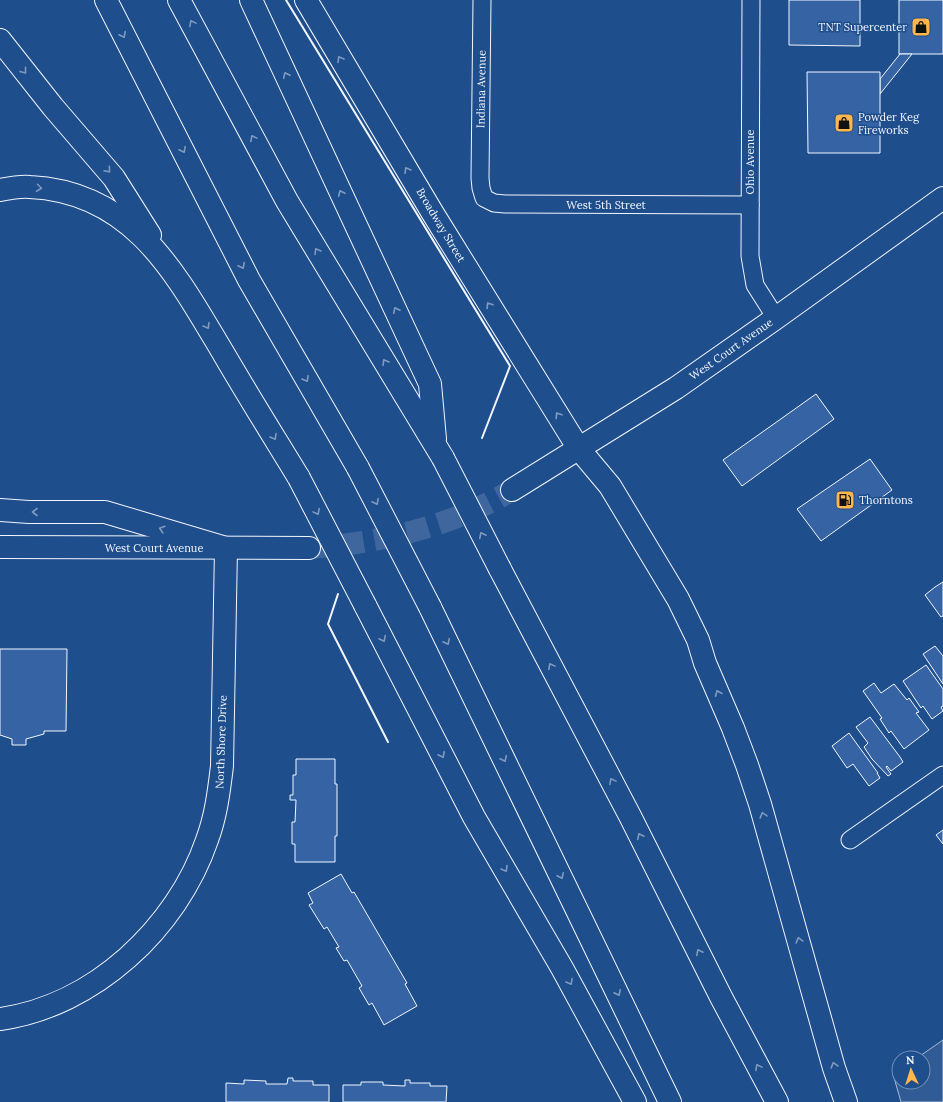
<svg xmlns="http://www.w3.org/2000/svg" width="943" height="1102" font-family="Lora,serif">
<rect width="100%" height="100%" fill="#1f4e8c"/>
<!-- green -->
<polygon fill="#305b95" stroke="#a8bbd7" points="943,1040 943,1102 901,1102 893,1074 899,1071 899,1082 923,1082 923,1058 917,1058"/>
<!-- building -->
<g fill="#3563a3" stroke="#f2f6ff">
<polygon points="789,0 860,0 860,46 789,45"/>
<rect x="899" y="0" width="44" height="54"/>
<polygon points="900,54 912,54 880,94 880,79"/>
<polygon points="807,72 880,72 880,153 808,153"/>
<polygon points="816,394 834,419 742,486 723,460"/>
<polygon points="870,459 892,490 821,541 797,509"/>
<polygon points="943,582 943,616 941,617 925,595 935,587"/>
<polygon points="935,646 943,656 943,684 923,654"/>
<polygon points="0,649 67,649 66,731 44,731 44,734 26,739 26,745 12,745 12,739 0,735"/>
<polygon points="926,665 943,689 943,706 941,707 943,711 932,719 923,706 921,708 903,681"/>
<polygon points="874,683 881,693 894,684 907,700 909,698 919,712 916,713 929,730 904,749 891,731 889,733 880,719 882,718 863,691"/>
<polygon points="870,717 900,757 903,762 891,771 887,766 886,767 891,774 888,776 872,759 864,747 868,743 856,727"/>
<polygon points="849,733 878,773 877,773 880,778 869,786 853,764 847,768 832,746"/>
<polygon points="296,759 335,759 335,784 337,784 337,836 335,836 335,862 295,862 295,844 292,844 292,822 295,822 296,800 290,800 290,795 293,795 293,775 296,775"/>
<polygon points="943,830 943,844 936,835"/>
<polygon points="341,874 352,893 354,892 407,983 405,984 417,1006 384,1025 372,1003 369,1005 359,988 362,986 347,960 344,961 336,948 339,947 327,927 324,929 309,905 313,903 308,893"/>
<polygon points="288,1078 293,1078 293,1081 313,1081 313,1085 329,1085 329,1102 226,1102 226,1083 244,1084 244,1080 266,1081 266,1084 287,1084"/>
<polygon points="405,1080 410,1080 410,1083 430,1083 430,1086 447,1086 446,1102 343,1102 343,1085 361,1085 361,1082 383,1082 383,1085 405,1086"/>
</g>
<g fill="none" stroke-linecap="round" stroke-linejoin="round">
<!-- secondary-tunnel -->
<path stroke="#3f679d" stroke-width="22" stroke-dasharray="22 11" stroke-linecap="butt" d="M 309,548 C 380,543 451,527 512,490"/>
<!-- street casing -->
<g stroke="#f2f6ff" stroke-width="19">
<g id="street">
<polyline points="482,0 480,178 481,188 484,198 494,203 505,204 750,205"/>
<polyline points="751,0 750,256 755,285 776,318"/>
<polyline points="850,840 943,775"/>
</g>
</g>
<!-- secondary casing -->
<g stroke="#f2f6ff" stroke-width="24">
<g id="secondary">
<polyline points="306,0 432,212 579,449"/>
<polyline points="512,490 676,388 776,318 943,198"/>
<polyline points="0,547 309,548"/>
<path d="M 0,1019 C 94,1006 177,928 207,840 C 216,816 219,791 222,766 L 226,548"/>
</g>
</g>
<!-- highway casing -->
<g stroke="#f2f6ff" stroke-width="24">
<g id="highway">
<polyline points="106,0 249,280 358,468"/>
<polyline points="179,0 287,201 443,458"/>
<polyline points="251,0 430,384 435,439"/>
<polyline points="0,40 53,107 114,178 150,235"/>
<path d="M 0,190 C 10,188 20,186 30,187 C 135,192 177,276 225,356 C 249,397 274,437 299,478"/>
<polyline points="579,449 610,486 678,599 698,640 705,663 733,728 747,765 760,804 834,1068 846,1102"/>
<polyline points="0,510 29,512 105,512 226,548"/>
<polyline points="500,569 630,816 721,997 777,1102"/>
<polyline points="365,605 474,817 562,968 635,1102"/>
<polyline points="430,607 670,1102"/>
</g>
</g>
<!-- street -->
<use href="#street" stroke="#1f4e8c" stroke-width="17"/>
<!-- secondary -->
<use href="#secondary" stroke="#1f4e8c" stroke-width="22"/>
<!-- highway -->
<use href="#highway" stroke="#1f4e8c" stroke-width="22"/>
<!-- highway-bridge casing -->
<g stroke="#f2f6ff" stroke-width="24" stroke-linecap="butt">
<g id="highway-bridge">
<polyline points="443,458 500,569"/>
<polyline points="358,468 430,607"/>
<polyline points="299,478 365,605"/>
</g>
</g>
<!-- highway-bridge -->
<use href="#highway-bridge" stroke="#1f4e8c" stroke-width="22"/>
<!-- wall -->
<g stroke="#f2f6ff" stroke-width="2">
<polyline points="286,0 510,366 482,438"/>
<polyline points="338,594 328,624 388,742"/>
</g>
</g>
<!-- one-way arrows -->
<defs><path id="oneway-chevron" d="M-2-3.5L2.5 0L-2 3.5" fill="none" stroke-width="1.6" stroke-linecap="round" stroke-linejoin="round"/></defs>
<g stroke="#7e9ac0">
<use href="#oneway-chevron" transform="translate(192 23) rotate(-118)"/>
<use href="#oneway-chevron" transform="translate(123 35) rotate(63)"/>
<use href="#oneway-chevron" transform="translate(340 59) rotate(-120)"/>
<use href="#oneway-chevron" transform="translate(24 71) rotate(52)"/>
<use href="#oneway-chevron" transform="translate(286 75) rotate(-115)"/>
<use href="#oneway-chevron" transform="translate(253 138) rotate(-118)"/>
<use href="#oneway-chevron" transform="translate(183 150) rotate(63)"/>
<use href="#oneway-chevron" transform="translate(108 170) rotate(49)"/>
<use href="#oneway-chevron" transform="translate(407 170) rotate(-121)"/>
<use href="#oneway-chevron" transform="translate(39 188) rotate(7)"/>
<use href="#oneway-chevron" transform="translate(341 193) rotate(-115)"/>
<use href="#oneway-chevron" transform="translate(317 251) rotate(-121)"/>
<use href="#oneway-chevron" transform="translate(242 266) rotate(63)"/>
<use href="#oneway-chevron" transform="translate(489 305) rotate(-122)"/>
<use href="#oneway-chevron" transform="translate(396 310) rotate(-115)"/>
<use href="#oneway-chevron" transform="translate(207 326) rotate(59)"/>
<use href="#oneway-chevron" transform="translate(385 362) rotate(-121)"/>
<use href="#oneway-chevron" transform="translate(306 379) rotate(60)"/>
<use href="#oneway-chevron" transform="translate(558 415) rotate(-122)"/>
<use href="#oneway-chevron" transform="translate(274 437) rotate(59)"/>
<use href="#oneway-chevron" transform="translate(376 502) rotate(63)"/>
<use href="#oneway-chevron" transform="translate(35 512) rotate(180)"/>
<use href="#oneway-chevron" transform="translate(317 512) rotate(62)"/>
<use href="#oneway-chevron" transform="translate(162 529) rotate(-163)"/>
<use href="#oneway-chevron" transform="translate(482 535) rotate(-117)"/>
<use href="#oneway-chevron" transform="translate(383 639) rotate(63)"/>
<use href="#oneway-chevron" transform="translate(447 642) rotate(64)"/>
<use href="#oneway-chevron" transform="translate(551 666) rotate(-118)"/>
<use href="#oneway-chevron" transform="translate(718 693) rotate(-113)"/>
<use href="#oneway-chevron" transform="translate(442 755) rotate(63)"/>
<use href="#oneway-chevron" transform="translate(504 759) rotate(64)"/>
<use href="#oneway-chevron" transform="translate(612 781) rotate(-118)"/>
<use href="#oneway-chevron" transform="translate(763 815) rotate(-106)"/>
<use href="#oneway-chevron" transform="translate(640 836) rotate(-117)"/>
<use href="#oneway-chevron" transform="translate(505 869) rotate(60)"/>
<use href="#oneway-chevron" transform="translate(561 876) rotate(64)"/>
<use href="#oneway-chevron" transform="translate(799 940) rotate(-105)"/>
<use href="#oneway-chevron" transform="translate(699 952) rotate(-117)"/>
<use href="#oneway-chevron" transform="translate(570 982) rotate(61)"/>
<use href="#oneway-chevron" transform="translate(618 993) rotate(64)"/>
<use href="#oneway-chevron" transform="translate(834 1065) rotate(-106)"/>
<use href="#oneway-chevron" transform="translate(758 1067) rotate(-118)"/>
</g>
<!-- icons -->
<defs>
<g id="shop-square" transform="scale(1)"><rect x="-9" y="-9" width="18" height="18" rx="4" fill="#ffb74d" stroke="#1f4e8c"/><path d="M-5-2.5h2.3a2.7 3.5 0 0 1 5.4 0H5L5.5 6h-11ZM-1.5-2.5h3a1.5 2.3 0 0 0-3 0Z" fill="#111"/></g>
<g id="fuel-square" transform="scale(1)"><rect x="-9" y="-9" width="18" height="18" rx="4" fill="#ffb74d" stroke="#1f4e8c"/><path d="M-5.5-6h7V0h2V4h1.3V-2.5L3-4.5l.8-.8L6-3V5H2.5V1h-1V6h-7ZM-4.2-4.7v3.2H.2V-4.7Z" fill="#111"/></g>
</defs>
<g fill-rule="evenodd">
<use href="#shop-square" x="921" y="27"/>
<use href="#shop-square" x="844" y="123"/>
<use href="#fuel-square" x="845" y="500"/>
</g>
<g text-anchor="middle" stroke-width="3" stroke-linejoin="round" paint-order="stroke">
<!-- poi labels -->
<g font-size="11" fill="#f2f6ff" stroke="#1f4e8c" text-anchor="start">
<text x="907" y="31" text-anchor="end">TNT Supercenter</text>
<text x="858" y="121">Powder Keg<tspan x="858" dy="13">Fireworks</tspan></text>
<text x="859" y="504">Thorntons</text>
</g>
<!-- street labels -->
<g font-size="11" fill="#f2f6ff" stroke="#1f4e8c">
<text transform="translate(481 89) rotate(-89)" y="4">Indiana Avenue</text>
<text transform="translate(750 162) rotate(-90)" y="4">Ohio Avenue</text>
<text x="606" y="209">West 5th Street</text>
<text transform="translate(441 225) rotate(59)" y="4">Broadway Street</text>
<text transform="translate(731 349) rotate(-35)" y="4">West Court Avenue</text>
<text x="154" y="552">West Court Avenue</text>
<text transform="translate(221 742) rotate(-88)" y="4">North Shore Drive</text>
</g>
</g>
<!-- north arrow -->
<g transform="translate(911 1070) rotate(356)"><circle r="19" fill="#1f4e8c" stroke="#7391ba"/>
<path d="M0-3L7 15L0 10L-7 15Z" fill="#ffb74d"/>
<text y="-6" font-size="11" font-weight="bold" text-anchor="middle" fill="#f2f6ff">N</text>
</g>
</svg>
